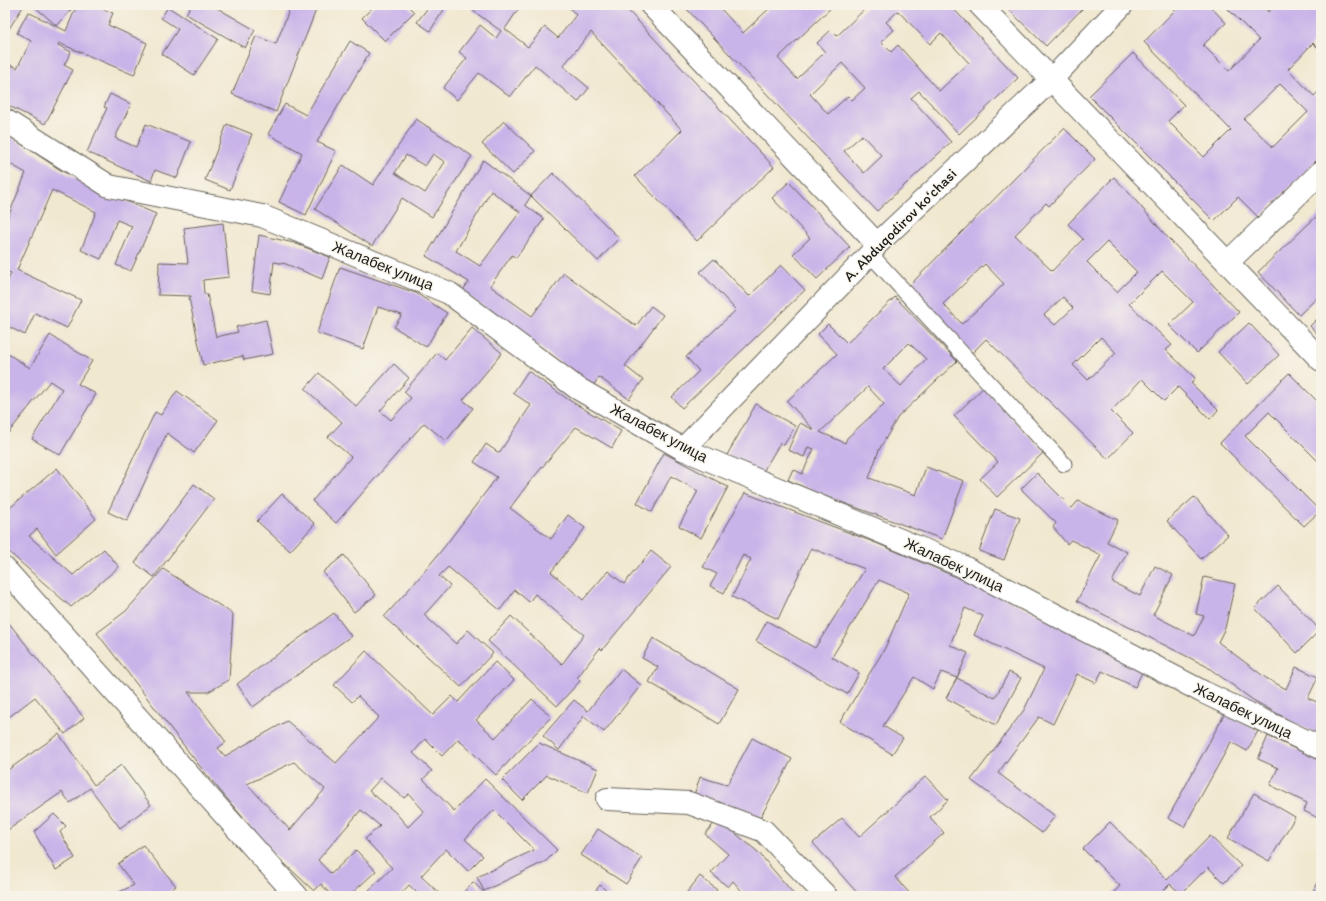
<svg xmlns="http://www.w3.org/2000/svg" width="1326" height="901" font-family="Itim,sans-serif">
<rect width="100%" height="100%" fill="#f7f3e8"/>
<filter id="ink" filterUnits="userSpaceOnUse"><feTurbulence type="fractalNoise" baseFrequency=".025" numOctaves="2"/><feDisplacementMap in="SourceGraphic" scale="8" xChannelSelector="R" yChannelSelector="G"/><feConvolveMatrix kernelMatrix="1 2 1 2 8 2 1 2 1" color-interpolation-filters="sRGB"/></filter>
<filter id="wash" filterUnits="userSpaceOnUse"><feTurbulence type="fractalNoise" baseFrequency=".012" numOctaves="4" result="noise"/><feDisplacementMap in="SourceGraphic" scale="16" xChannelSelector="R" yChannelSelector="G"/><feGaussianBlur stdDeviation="0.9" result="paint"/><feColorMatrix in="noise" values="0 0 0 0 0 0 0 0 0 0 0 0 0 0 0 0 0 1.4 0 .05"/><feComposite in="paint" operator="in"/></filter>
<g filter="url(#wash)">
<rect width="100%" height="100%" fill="#f1e8d0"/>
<g id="blocks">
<!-- building -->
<g fill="#c9b4e9" fill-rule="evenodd">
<polygon points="5,5 24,5 5,35"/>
<polygon points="33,5 75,5 57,26"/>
<polygon points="77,5 101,5 100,8 113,13 108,25 147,43 134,75 59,43 58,45 71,52 64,65 73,70 45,124 5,104 5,62 17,68 31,41 17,33 28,12 66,31"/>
<polygon points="191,5 212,5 255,30 245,48 186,14"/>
<polygon points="291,5 318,5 276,112 232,94 256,36 276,44"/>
<polygon points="375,5 407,5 414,12 385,41 362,18"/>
<polygon points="430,5 447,5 430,31 417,22"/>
<polygon points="475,5 521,5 505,29 528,47 545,27 558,38 576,15 567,5 623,5 774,167 697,241 635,176 682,130 591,32 563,66 589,88 578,102 535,65 510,97 479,73 457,100 443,88 467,58 459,52 480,25 496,38 501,31 472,10"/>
<path d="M 683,5 L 725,5 L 721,9 L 743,33 L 773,5 L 834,5 L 778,58 L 797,79 L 825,52 L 817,43 L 831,30 L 837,36 L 869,5 L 950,5 L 1018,78 L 959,134 L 919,91 L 911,98 L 951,142 L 877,211 ZM 898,11 L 930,44 L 941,33 L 969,63 L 939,91 L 898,45 L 891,52 L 881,42 L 894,30 L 886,22 ZM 842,63 L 865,88 L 852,100 L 848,96 L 828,114 L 810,94 ZM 862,135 L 882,156 L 864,173 L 844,151 Z"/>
<polygon points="1016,5 1086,5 1046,46 1010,11"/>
<path d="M 1180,5 L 1209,5 L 1226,23 L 1203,45 L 1229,71 L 1259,40 L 1224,5 L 1262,5 L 1268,12 L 1276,5 L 1321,5 L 1321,51 L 1313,43 L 1288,69 L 1314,96 L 1321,89 L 1321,156 L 1259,218 L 1238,197 L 1214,221 L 1089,96 L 1133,53 L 1184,105 L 1168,121 L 1204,157 L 1231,130 L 1144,42 ZM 1280,84 L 1308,112 L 1273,147 L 1244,119 Z"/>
<polygon points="168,7 218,39 194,75 162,54 178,29 161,18"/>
<polygon points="350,41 369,53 317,142 336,151 306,215 279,202 302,153 268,134 285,104 306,115"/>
<polygon points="110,94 131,104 115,138 136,147 146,124 191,142 177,178 155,170 151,181 87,152 107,108 104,107"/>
<path d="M 416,119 L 472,156 L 432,217 L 402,198 L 372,246 L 315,209 L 343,165 L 373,185 ZM 433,154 L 445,162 L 425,193 L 395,173 L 406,155 L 425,166 Z"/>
<polygon points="504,121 535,151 513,174 482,144"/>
<polygon points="227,124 252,134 230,190 205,180"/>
<path d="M 1064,128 L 1095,159 L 1049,206 L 1046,203 L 1015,235 L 1052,271 L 1083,239 L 1068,224 L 1114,177 L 1129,193 L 1169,239 L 1239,312 L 1197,353 L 1169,325 L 1193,302 L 1162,271 L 1129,304 L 1172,345 L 1166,350 L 1195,378 L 1191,383 L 1218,410 L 1210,419 L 1178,387 L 1164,401 L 1142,379 L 1111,411 L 1133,433 L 1108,459 L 986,339 L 972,353 L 907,288 ZM 1107,242 L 1137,272 L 1117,292 L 1087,262 ZM 985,264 L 1004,284 L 962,324 L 943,304 ZM 1063,297 L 1073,308 L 1055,325 L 1044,315 ZM 1101,337 L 1116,353 L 1088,380 L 1073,365 Z"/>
<polygon points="5,133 62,171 105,192 156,214 131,271 116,265 132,226 117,220 101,259 81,250 96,212 52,190 17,270 81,300 67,328 35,313 25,335 5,325 5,286 11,273 5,271 5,224 26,173 5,161"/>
<path d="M 483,160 L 531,196 L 525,205 L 544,219 L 516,258 L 512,255 L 490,286 L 532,316 L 564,273 L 636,326 L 651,306 L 663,315 L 625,366 L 643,380 L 629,399 L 599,377 L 593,386 L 462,291 L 469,282 L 426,256 ZM 491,191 L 520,212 L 480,266 L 456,251 Z"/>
<polygon points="553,173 619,238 598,261 531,196"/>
<polygon points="789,182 850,247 817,279 793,254 810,238 772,198"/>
<polygon points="1321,212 1321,294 1299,315 1258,272"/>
<polygon points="223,223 229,277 203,280 204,294 207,294 216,337 238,332 236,327 266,320 273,354 244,360 243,356 203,365 189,298 191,297 191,296 158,295 159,262 188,263 184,228"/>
<polygon points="259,235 294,243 330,257 322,279 286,264 274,262 270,294 252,291"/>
<polygon points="714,259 749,296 781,265 805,290 682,408 672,397 699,371 686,357 736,310 700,272"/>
<polygon points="340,267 416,293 447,313 426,347 394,327 402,315 378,307 363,349 317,333"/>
<path d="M 895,297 L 957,361 L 898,417 L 879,450 L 869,478 L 916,495 L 926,467 L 964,481 L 942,539 L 822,495 L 788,480 L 793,469 L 802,474 L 814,449 L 808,447 L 804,457 L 788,450 L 800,423 L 814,430 L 787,401 L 837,354 L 818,334 L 828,324 L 847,343 ZM 909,343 L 926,359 L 901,386 L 883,369 ZM 868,387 L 884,404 L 847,438 L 845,443 L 820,432 Z"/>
<polygon points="1321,315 1321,338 1310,326"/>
<polygon points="1249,323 1279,355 1248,384 1218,352"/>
<polygon points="472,328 502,353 463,400 473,408 446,441 424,423 336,523 312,501 351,457 328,437 342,422 305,389 319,373 356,406 394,364 409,378 380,411 391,420 411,398 404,392 437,353 445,360"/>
<polygon points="50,335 92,361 78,384 96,394 60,455 32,439 62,389 50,381 5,437 5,352 30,368"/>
<polygon points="528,371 569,400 621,431 612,448 576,427 528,484 510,508 551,539 568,515 585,528 551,572 583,600 608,571 624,584 651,551 671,567 602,650 600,648 577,678 580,681 557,706 488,641 511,616 562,664 584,635 535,594 529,602 515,590 500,610 448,567 439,576 450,586 424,615 456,644 468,630 493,653 461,687 384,617 419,578 445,546 497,477 474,462 486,444 499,453 531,405 513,393"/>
<polygon points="1289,373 1321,405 1321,464 1269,412 1245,436 1320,511 1304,526 1220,443"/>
<polygon points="983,388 1044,452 997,497 980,479 998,462 954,416"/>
<polygon points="177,391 218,420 194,453 167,433 127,521 108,512 155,412 161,415"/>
<polygon points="756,404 795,426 784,445 780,443 761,475 727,455"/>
<polygon points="664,453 728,487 701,538 679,526 698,491 671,476 652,512 637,503"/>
<polygon points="57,468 96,519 56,554 37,529 29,536 73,575 104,549 119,567 71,607 10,553 5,547 5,512"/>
<polygon points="1037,473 1072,508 1078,501 1118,520 1107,542 1127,552 1112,582 1140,596 1155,566 1173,575 1153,615 1194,636 1204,616 1196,614 1204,577 1235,584 1225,628 1218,642 1266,678 1286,689 1296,667 1318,677 1308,698 1321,704 1321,735 1296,724 1253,700 1206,666 1077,601 1101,555 1071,540 1067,544 1053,527 1056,523 1021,489"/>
<polygon points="194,484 214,499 154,577 135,563"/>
<polygon points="745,493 876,543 994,593 1145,666 1135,687 1102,671 1096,683 1077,674 1053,724 1039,717 998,773 1055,816 1042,833 971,780 1024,710 1044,669 974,635 983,616 965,608 950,645 968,653 957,678 941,672 933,689 914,677 883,726 903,738 892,754 840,722 885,648 909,593 879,580 832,657 859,673 847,694 756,641 767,621 815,648 865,569 811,548 778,619 732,597 751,559 743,555 724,593 710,586 717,574 703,567"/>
<polygon points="282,494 315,524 290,551 257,521"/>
<polygon points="1194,497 1228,535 1201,559 1167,521"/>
<polygon points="995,509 1020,518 1004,560 979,551"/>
<polygon points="344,555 376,595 354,612 323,572"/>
<path d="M 163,569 L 233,614 L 229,680 L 208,692 L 188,692 L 226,742 L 218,748 L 225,756 L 287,721 L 336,763 L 379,717 L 358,696 L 352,702 L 334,685 L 366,651 L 433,715 L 452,696 L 458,702 L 495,662 L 514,680 L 476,720 L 495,738 L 532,699 L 551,717 L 496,775 L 458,739 L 442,756 L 425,739 L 413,753 L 432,771 L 423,779 L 454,811 L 485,779 L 557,850 L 546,861 L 484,891 L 477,877 L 534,850 L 494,810 L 465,839 L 483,856 L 468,871 L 446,849 L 421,876 L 442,896 L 420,896 L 409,885 L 399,896 L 363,896 L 392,868 L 365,839 L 380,826 L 361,810 L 318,860 L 331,874 L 356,850 L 376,871 L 349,896 L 332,896 L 321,884 L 314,891 L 271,851 L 202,769 L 97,633 L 126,611 ZM 294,762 L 325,789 L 290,830 L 247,784 ZM 381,778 L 404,798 L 409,794 L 424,811 L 408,827 L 395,812 L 369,791 Z"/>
<polygon points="1278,586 1320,630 1297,653 1255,608"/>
<polygon points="334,613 351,636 253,707 237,684"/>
<polygon points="5,618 84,718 65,734 35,697 5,720"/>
<polygon points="653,638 739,689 719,724 649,682 658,667 642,658"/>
<polygon points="621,669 641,685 604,732 584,716 559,750 543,736 574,700 588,711"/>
<polygon points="1009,672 1021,678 996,725 946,698 957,678 995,698"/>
<polygon points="1225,713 1258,731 1247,751 1231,742 1184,827 1168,818"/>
<polygon points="59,734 94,785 121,765 151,805 120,828 90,788 70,803 62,792 5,832 5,772"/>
<polygon points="1268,736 1321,761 1321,813 1318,818 1304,811 1307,803 1270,785 1278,768 1258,759"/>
<polygon points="752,738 792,759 759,820 693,798 700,777 727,785"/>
<polygon points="539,743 598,769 588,793 547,775 522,800 502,780"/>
<polygon points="926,776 948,800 930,817 944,833 895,877 912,896 860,896 813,843 842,818 859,837"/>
<polygon points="1254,793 1295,817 1269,861 1228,838"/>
<polygon points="54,814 66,826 60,832 75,858 56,870 34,832"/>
<polygon points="718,819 758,852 793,893 789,896 746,896 733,881 728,887 711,873 728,854 705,834"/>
<polygon points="1110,822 1167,880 1210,836 1241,866 1224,883 1208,867 1181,894 1170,884 1158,896 1110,896 1120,886 1083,849"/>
<polygon points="598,829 642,858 626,884 581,855"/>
<polygon points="143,845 176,886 164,896 111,896 134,885 118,864"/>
<polygon points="700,876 717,890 712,896 684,896"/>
<polygon points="1321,878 1321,896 1310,896"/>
<polygon points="473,882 488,896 460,896"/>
<polygon points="600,885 612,896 591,896"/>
</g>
</g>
</g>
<g filter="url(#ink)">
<use href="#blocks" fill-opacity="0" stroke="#67635b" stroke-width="1"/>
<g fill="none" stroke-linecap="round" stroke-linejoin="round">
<!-- service casing -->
<g stroke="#67635b" stroke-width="17">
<polyline id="service" points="870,254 1064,464"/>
</g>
<!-- minor casing -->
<g stroke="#67635b" stroke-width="24">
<g id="minor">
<polyline points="651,5 877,244"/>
<polyline points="980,5 1321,360"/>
<polyline points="5,120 109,186 262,216 449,293 577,388 683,449 960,565 1203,692 1321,748"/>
<polyline points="1228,262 1321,172"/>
<polyline points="683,449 870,254 877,244 1051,80 1122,5"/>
<polyline points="607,799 689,803 764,831 826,896"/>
</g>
</g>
<!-- tertiary casing -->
<g stroke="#67635b" stroke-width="24">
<polyline id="tertiary" points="5,569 297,896"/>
</g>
<!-- service -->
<use href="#service" stroke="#fff" stroke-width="15"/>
<!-- minor -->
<use href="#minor" stroke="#fff" stroke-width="22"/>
<!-- tertiary -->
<use href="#tertiary" stroke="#fff" stroke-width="22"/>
</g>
</g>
<g text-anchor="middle" stroke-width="3" stroke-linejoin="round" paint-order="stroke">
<!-- street labels -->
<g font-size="15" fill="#1c1c1c" stroke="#f7f3e8">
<text transform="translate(900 225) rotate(-45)" y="5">A. Abduqodirov koʻchasi</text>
<text transform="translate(383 266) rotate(22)" y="5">Жалабек улица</text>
<text transform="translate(659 433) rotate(28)" y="5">Жалабек улица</text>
<text transform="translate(954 565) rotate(25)" y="5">Жалабек улица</text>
<text transform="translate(1243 711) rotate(26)" y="5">Жалабек улица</text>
</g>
</g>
<!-- margin -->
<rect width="1326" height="901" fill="none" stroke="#f7f3e8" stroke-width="20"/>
</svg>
